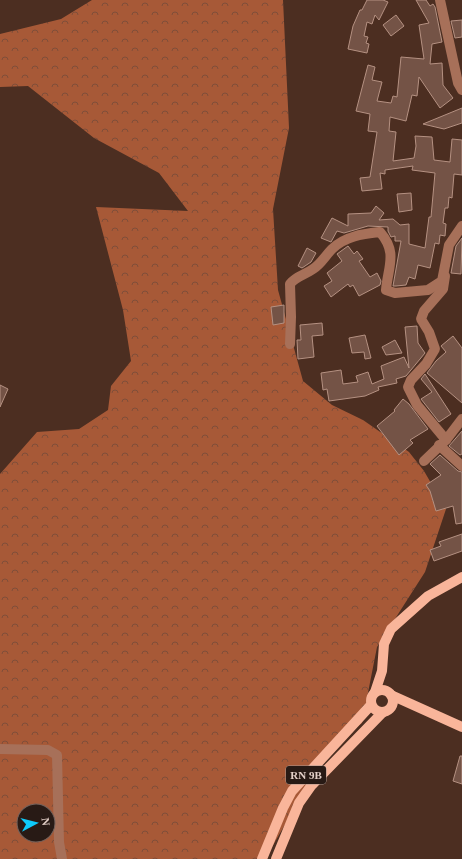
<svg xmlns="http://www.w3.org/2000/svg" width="462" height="859" font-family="Georgia,serif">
<defs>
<pattern id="forest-crowns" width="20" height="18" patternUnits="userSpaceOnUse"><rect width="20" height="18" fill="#a75937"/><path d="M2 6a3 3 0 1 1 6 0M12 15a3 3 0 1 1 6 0" fill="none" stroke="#7f4e39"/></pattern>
</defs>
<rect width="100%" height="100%" fill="#4c2e21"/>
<!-- forest -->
<path fill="url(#forest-crowns)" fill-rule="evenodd" d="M 92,0 L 283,0 L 289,128 L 273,209 L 278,290 L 303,381 L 332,405 L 363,420 L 409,452 L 424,471 L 446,509 L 425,572 L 377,647 L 362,723 L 329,749 L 265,859 L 0,859 L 0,474 L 37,432 L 79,429 L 108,410 L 111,386 L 131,361 L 123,310 L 96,207 L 188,211 L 159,173 L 94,138 L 28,86 L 0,87 L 0,34 L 61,19 ZM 24,811 L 48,811 L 48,835 L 24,835 Z"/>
<!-- building -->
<g fill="#745346" stroke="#b59182">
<polygon points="367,0 383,0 388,2 379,20 375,15 372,24 367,22 364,36 368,37 366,43 369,44 367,53 348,49 353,26 360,10 362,10"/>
<polygon points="416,0 426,0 430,6 433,4 435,7 442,42 432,44 430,64 442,63 443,85 453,98 440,108 419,77 417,96 412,95 406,121 390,117 389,131 396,132 393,161 414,158 416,146 415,136 432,137 434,160 450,162 452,139 462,140 462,175 454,174 452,198 449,197 448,208 445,208 443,223 446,224 445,236 440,235 439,244 435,243 430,268 418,265 415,279 409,277 406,285 396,286 393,286 401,241 395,241 395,236 391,237 388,231 388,227 368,226 344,233 337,231 331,242 321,238 332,218 348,226 348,214 371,213 376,206 384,213 379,220 393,219 400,225 409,224 409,244 425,248 429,217 431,217 435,173 412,170 413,166 385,170 385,174 380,173 382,189 362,191 360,178 370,177 377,132 368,131 370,114 356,111 368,65 375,67 372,80 382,82 377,101 391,103 393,96 397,97 401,57 424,59 419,25 429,23"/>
<polygon points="396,15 404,26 391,36 383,25"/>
<polygon points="462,20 462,37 455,38 451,21"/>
<polygon points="462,108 462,123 444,129 423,124"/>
<polygon points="411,193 412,210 399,212 397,194"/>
<polygon points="462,238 461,274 451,273 456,246"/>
<polygon points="348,246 354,254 357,251 363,259 359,261 370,277 377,273 381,281 380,285 359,296 353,285 350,287 348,284 331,297 324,286 332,281 327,273 342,261 337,254"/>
<polygon points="307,248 316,253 311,262 302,268 298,266"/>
<polygon points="284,305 284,323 273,325 271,307"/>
<polygon points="322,323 323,335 312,336 314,357 298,359 297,340 301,340 300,325"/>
<polygon points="417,326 418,343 425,353 406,376 396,379 397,383 378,387 379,390 365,396 329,401 327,389 323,390 321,373 341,370 343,384 358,382 356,376 368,372 372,384 384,379 381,366 404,357 409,368 405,327"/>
<polygon points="365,335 371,358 365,359 364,352 352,353 349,338"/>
<polygon points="453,336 462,348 462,403 427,373 436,361 446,352 441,346"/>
<polygon points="395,340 402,353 386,355 382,347"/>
<polygon points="425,374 451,414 439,422 421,399 432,392 421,379"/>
<polygon points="0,385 8,389 0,407"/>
<polygon points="403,399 409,404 428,429 410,440 413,443 399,455 377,426 395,411 394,410"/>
<polygon points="462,431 462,454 460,455 449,446"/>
<polygon points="440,455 458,471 462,472 462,523 456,524 453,506 436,511 430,491 426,485 441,475 430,464"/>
<polygon points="462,534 462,551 434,561 430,550 441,546 439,542"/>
<polygon points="460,756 462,756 462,784 453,781"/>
</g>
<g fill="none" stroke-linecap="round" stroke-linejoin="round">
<!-- minor -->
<g stroke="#a77059" stroke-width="10">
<polyline points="440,0 458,83 462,90"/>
<polyline points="445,276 443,289 424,311 421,319 429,332 435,349 426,364 411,380 408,387 417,405 446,440"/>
<path d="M 290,344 L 291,317 L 290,284 C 296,276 305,275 313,269 C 321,264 325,256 332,249 C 345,236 363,234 380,232 C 398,253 388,266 386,290 L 395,293 L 428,290 L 442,281 L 449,245 L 462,226"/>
<polyline points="439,445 462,466"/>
<polyline points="424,461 446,440 462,419"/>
<polyline points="0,749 48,750 57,755 59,842 62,859"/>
</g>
<!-- major -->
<g stroke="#f9b59a" stroke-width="10">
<circle cx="382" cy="701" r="11"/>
<polyline points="375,692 382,671 384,644 391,629 428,596 462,577"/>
<polyline points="391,695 462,727"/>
<polyline points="262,859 283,808 292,791 371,705"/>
<polyline points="276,859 299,803 311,786 383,712"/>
</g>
</g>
<g text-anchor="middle" stroke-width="4" stroke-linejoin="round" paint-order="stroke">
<!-- shield labels -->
<rect fill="#281a15" stroke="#ab9992" stroke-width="1" x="286" y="766" width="40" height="18" rx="3"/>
<g font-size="11" font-weight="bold" fill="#e3cfc7">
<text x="306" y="779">RN 9B</text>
</g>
</g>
<!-- north arrow -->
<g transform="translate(36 823) rotate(83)"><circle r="19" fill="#281a15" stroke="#73625c"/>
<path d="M0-3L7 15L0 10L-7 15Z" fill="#0ecafa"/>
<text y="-6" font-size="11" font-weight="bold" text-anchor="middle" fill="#e3cfc7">N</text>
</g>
</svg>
